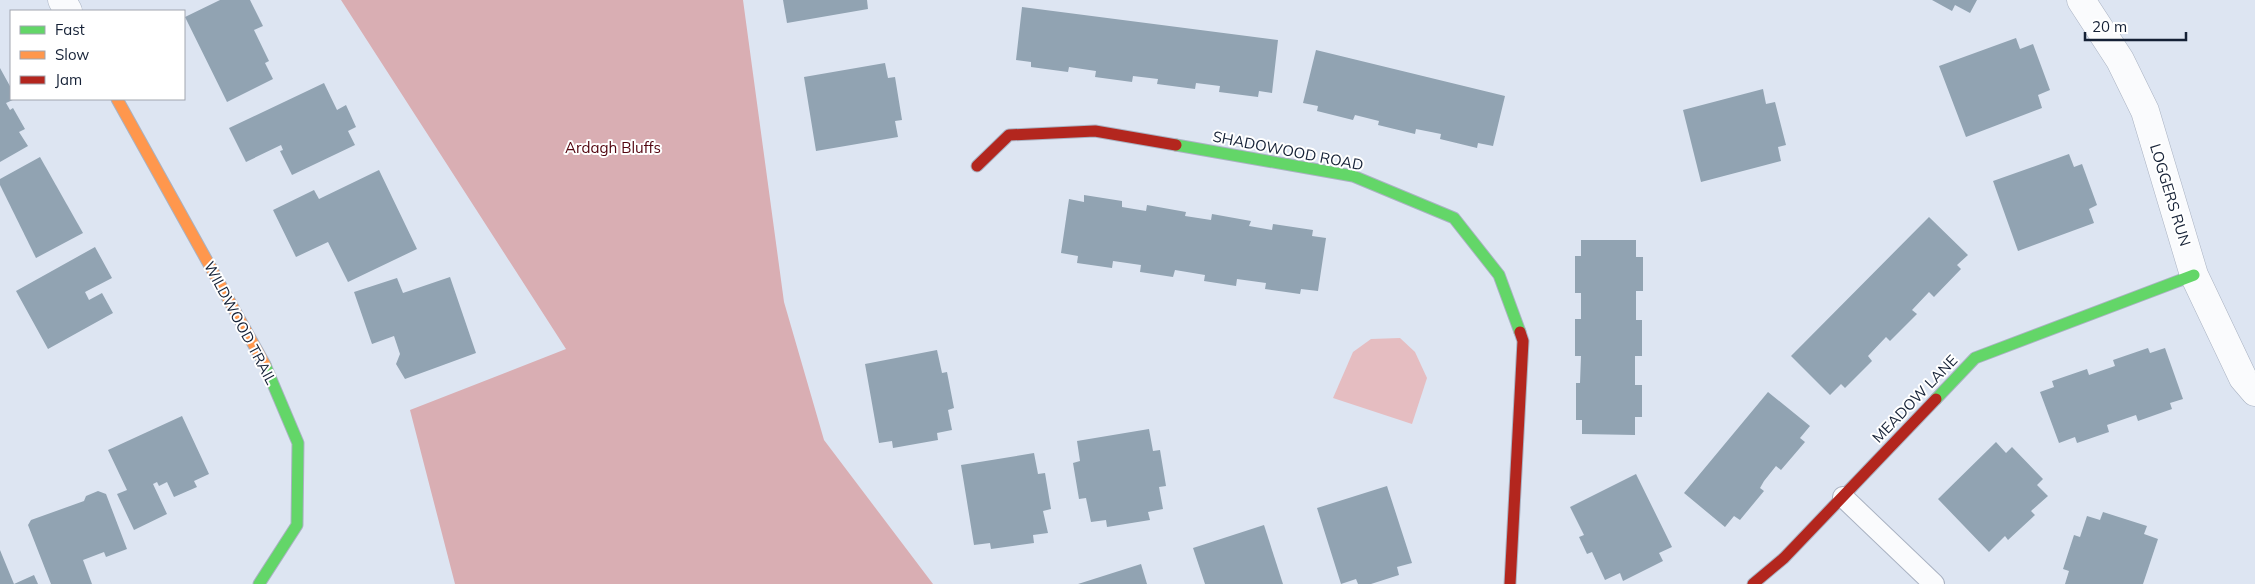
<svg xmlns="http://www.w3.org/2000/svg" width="2255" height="584" font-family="Mulish,sans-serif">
<rect width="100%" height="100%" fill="#dde5f2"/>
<!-- green -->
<polygon fill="#e5bdc1" points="1400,338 1415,352 1427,378 1412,424 1333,398 1353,352 1371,339"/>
<!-- forest -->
<polygon fill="#d9aeb3" points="341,0 743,0 784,302 824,440 933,584 455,584 410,410 566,349"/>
<!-- building -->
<g fill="#91a3b2">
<polygon points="220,0 250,0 263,26 254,30 269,61 265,63 273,79 227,102 185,17"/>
<polygon points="783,0 867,0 868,9 787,23"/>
<polygon points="1932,0 1977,0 1970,13 1955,5 1952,11"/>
<polygon points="1022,7 1278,40 1272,93 1259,91 1258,97 1219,92 1220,86 1196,83 1195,89 1157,84 1158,79 1133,76 1132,82 1095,77 1096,71 1069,67 1068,72 1031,67 1031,62 1016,60"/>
<polygon points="2016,38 2020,49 2033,44 2050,90 2038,95 2042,108 1966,137 1939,66"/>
<polygon points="1316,50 1505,96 1493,146 1478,143 1477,148 1440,139 1441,134 1416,129 1415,134 1378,125 1379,121 1355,115 1353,120 1317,111 1318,106 1303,103"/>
<polygon points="885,63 888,78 895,77 902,120 895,121 898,137 816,151 804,77"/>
<polygon points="0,68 11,88 11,99 15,99 6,103 10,110 13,108 25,129 19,132 28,146 0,162"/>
<polygon points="324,83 337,110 346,105 356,127 348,131 355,145 292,175 280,151 283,150 281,145 246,162 229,128"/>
<polygon points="1763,89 1766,104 1775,102 1786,145 1778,147 1781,161 1701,182 1683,110"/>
<polygon points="2069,154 2074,167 2082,164 2097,205 2089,209 2094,223 2018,251 1993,181"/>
<polygon points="40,157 83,233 36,258 0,185 0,179"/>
<polygon points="379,170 417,249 348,282 328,242 296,257 273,210 314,190 319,199"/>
<polygon points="1084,195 1122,201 1122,207 1146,211 1147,205 1186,212 1185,216 1211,220 1212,214 1251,221 1249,226 1272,230 1273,224 1313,230 1312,236 1326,238 1318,291 1301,289 1300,294 1265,289 1266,283 1237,279 1236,286 1204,281 1205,275 1175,270 1173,277 1140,272 1141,265 1113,261 1112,268 1077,263 1078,256 1061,253 1069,199 1084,202"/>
<polygon points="1929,217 1968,255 1957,265 1961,269 1934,297 1929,292 1912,310 1917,314 1890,341 1886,337 1868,356 1872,361 1845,388 1841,384 1830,395 1791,356"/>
<polygon points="1581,240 1636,240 1636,257 1643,257 1643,291 1636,291 1636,320 1642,320 1642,356 1635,356 1635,385 1642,385 1642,417 1635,417 1635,435 1582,434 1582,420 1576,420 1576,383 1580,383 1581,356 1575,356 1575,319 1581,319 1581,293 1575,293 1575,256 1581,256"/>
<polygon points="95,247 112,278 85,292 89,300 102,293 113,313 48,349 16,291"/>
<polygon points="450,277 476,353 405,379 396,364 400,354 394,336 372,344 354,292 397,278 403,293"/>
<polygon points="2148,348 2150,353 2165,348 2183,399 2170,403 2172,409 2138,421 2136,415 2107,425 2109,432 2077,443 2075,437 2059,443 2040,392 2054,387 2052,381 2087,369 2089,375 2115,366 2113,360"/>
<polygon points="937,350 942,373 947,372 954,408 948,410 952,430 937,433 938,440 893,448 892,441 879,443 865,364"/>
<polygon points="1768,392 1810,426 1800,438 1805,442 1781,470 1776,466 1764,481 1760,488 1764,491 1740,520 1734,516 1725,527 1684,493"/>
<polygon points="182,416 209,474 194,481 197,487 174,497 167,482 159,486 157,482 153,484 167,514 134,530 117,494 127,490 108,450"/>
<polygon points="1149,429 1153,451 1160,450 1166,486 1159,487 1163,509 1148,512 1150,520 1107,527 1106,520 1091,522 1086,498 1079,499 1073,463 1080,461 1077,441"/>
<polygon points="1996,442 2006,453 2012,447 2043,479 2037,485 2048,496 2031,511 2035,515 2008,540 2005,536 1989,552 1938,499"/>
<polygon points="1034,453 1038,474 1045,473 1051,509 1043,511 1048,533 1033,535 1034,543 991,549 990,543 974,545 961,465"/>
<polygon points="1636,474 1672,547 1659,553 1663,561 1623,581 1620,573 1605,580 1592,552 1587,554 1579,537 1584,535 1570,507"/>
<polygon points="1387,486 1412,563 1397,567 1399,575 1371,584 1358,584 1356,579 1341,584 1317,508"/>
<polygon points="98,491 106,494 127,549 106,557 104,552 83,560 92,584 51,584 28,525 31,520 84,501 86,496"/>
<polygon points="2103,512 2147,526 2144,534 2158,539 2143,584 2065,584 2069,571 2063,569 2074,535 2080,537 2087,516 2100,520"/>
<polygon points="1264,525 1283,584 1205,584 1193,548"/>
<polygon points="0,550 14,584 34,575 38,584 0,584"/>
<polygon points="1141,564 1147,584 1078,584"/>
</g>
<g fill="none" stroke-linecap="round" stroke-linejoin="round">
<!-- lane casing -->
<g stroke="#a9b2c2" stroke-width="22">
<polyline id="lane" points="1843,497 1934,584"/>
</g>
<!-- street casing -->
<g stroke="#a9b2c2" stroke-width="29">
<g id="street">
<polyline points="62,0 68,11"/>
<polyline points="2081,0 2120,60 2145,111 2194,275 2243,378 2255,392"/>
</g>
</g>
<!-- fast casing -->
<g stroke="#a9b2c2" stroke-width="13">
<g id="fast">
<polyline points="1176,145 1353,176 1454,218 1499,275 1520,332"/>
<polyline points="1936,399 1975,358 2194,275"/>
<polyline points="259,584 297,525 298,443 265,365"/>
</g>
</g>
<!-- slow casing -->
<g stroke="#a9b2c2" stroke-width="13">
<polyline id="slow" points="117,99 265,365"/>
</g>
<!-- jam casing -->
<g stroke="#a9b2c2" stroke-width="13">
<g id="jam">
<polyline points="977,166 1009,135 1095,131 1176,145"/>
<polyline points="1510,584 1523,341 1520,332"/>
<polyline points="1753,584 1784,558 1936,399"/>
</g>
</g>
<!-- lane -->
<use href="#lane" stroke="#fafbfd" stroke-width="20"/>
<!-- street -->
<use href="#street" stroke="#fafbfd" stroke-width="28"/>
<!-- fast -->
<use href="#fast" stroke="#63d668" stroke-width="11"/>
<!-- slow -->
<use href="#slow" stroke="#ff974d" stroke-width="11"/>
<!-- jam -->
<use href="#jam" stroke="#b3261e" stroke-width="11"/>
</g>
<g text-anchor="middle" stroke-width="4" stroke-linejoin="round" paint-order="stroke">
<!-- park labels -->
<g font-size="15" fill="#53050f" stroke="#fff">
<text x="613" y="153">Ardagh Bluffs</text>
</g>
<!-- street labels -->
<g font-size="15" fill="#152136" stroke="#fff">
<text transform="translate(1288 151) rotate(11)" y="5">SHADOWOOD ROAD</text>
<text transform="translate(2170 195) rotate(73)" y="5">LOGGERS RUN</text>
<text transform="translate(240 323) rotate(62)" y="5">WILDWOOD TRAIL</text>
<text transform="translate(1915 399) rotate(-46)" y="5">MEADOW LANE</text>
</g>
</g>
<!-- legend -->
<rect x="10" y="10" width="175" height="90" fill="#ffffff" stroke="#a1a6af"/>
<rect x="20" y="26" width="25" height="8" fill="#63d668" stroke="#a1a6af"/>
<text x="55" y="35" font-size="15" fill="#152136">Fast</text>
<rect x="20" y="51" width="25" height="8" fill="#ff974d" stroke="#a1a6af"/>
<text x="55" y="60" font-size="15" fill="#152136">Slow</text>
<rect x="20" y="76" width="25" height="8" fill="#b3261e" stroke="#a1a6af"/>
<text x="55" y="85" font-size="15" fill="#152136">Jam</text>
<!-- scale -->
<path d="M2085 32v8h101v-8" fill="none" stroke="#152136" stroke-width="2.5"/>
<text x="2092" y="32" font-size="15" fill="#152136" stroke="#ffffff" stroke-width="4" paint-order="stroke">20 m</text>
</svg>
